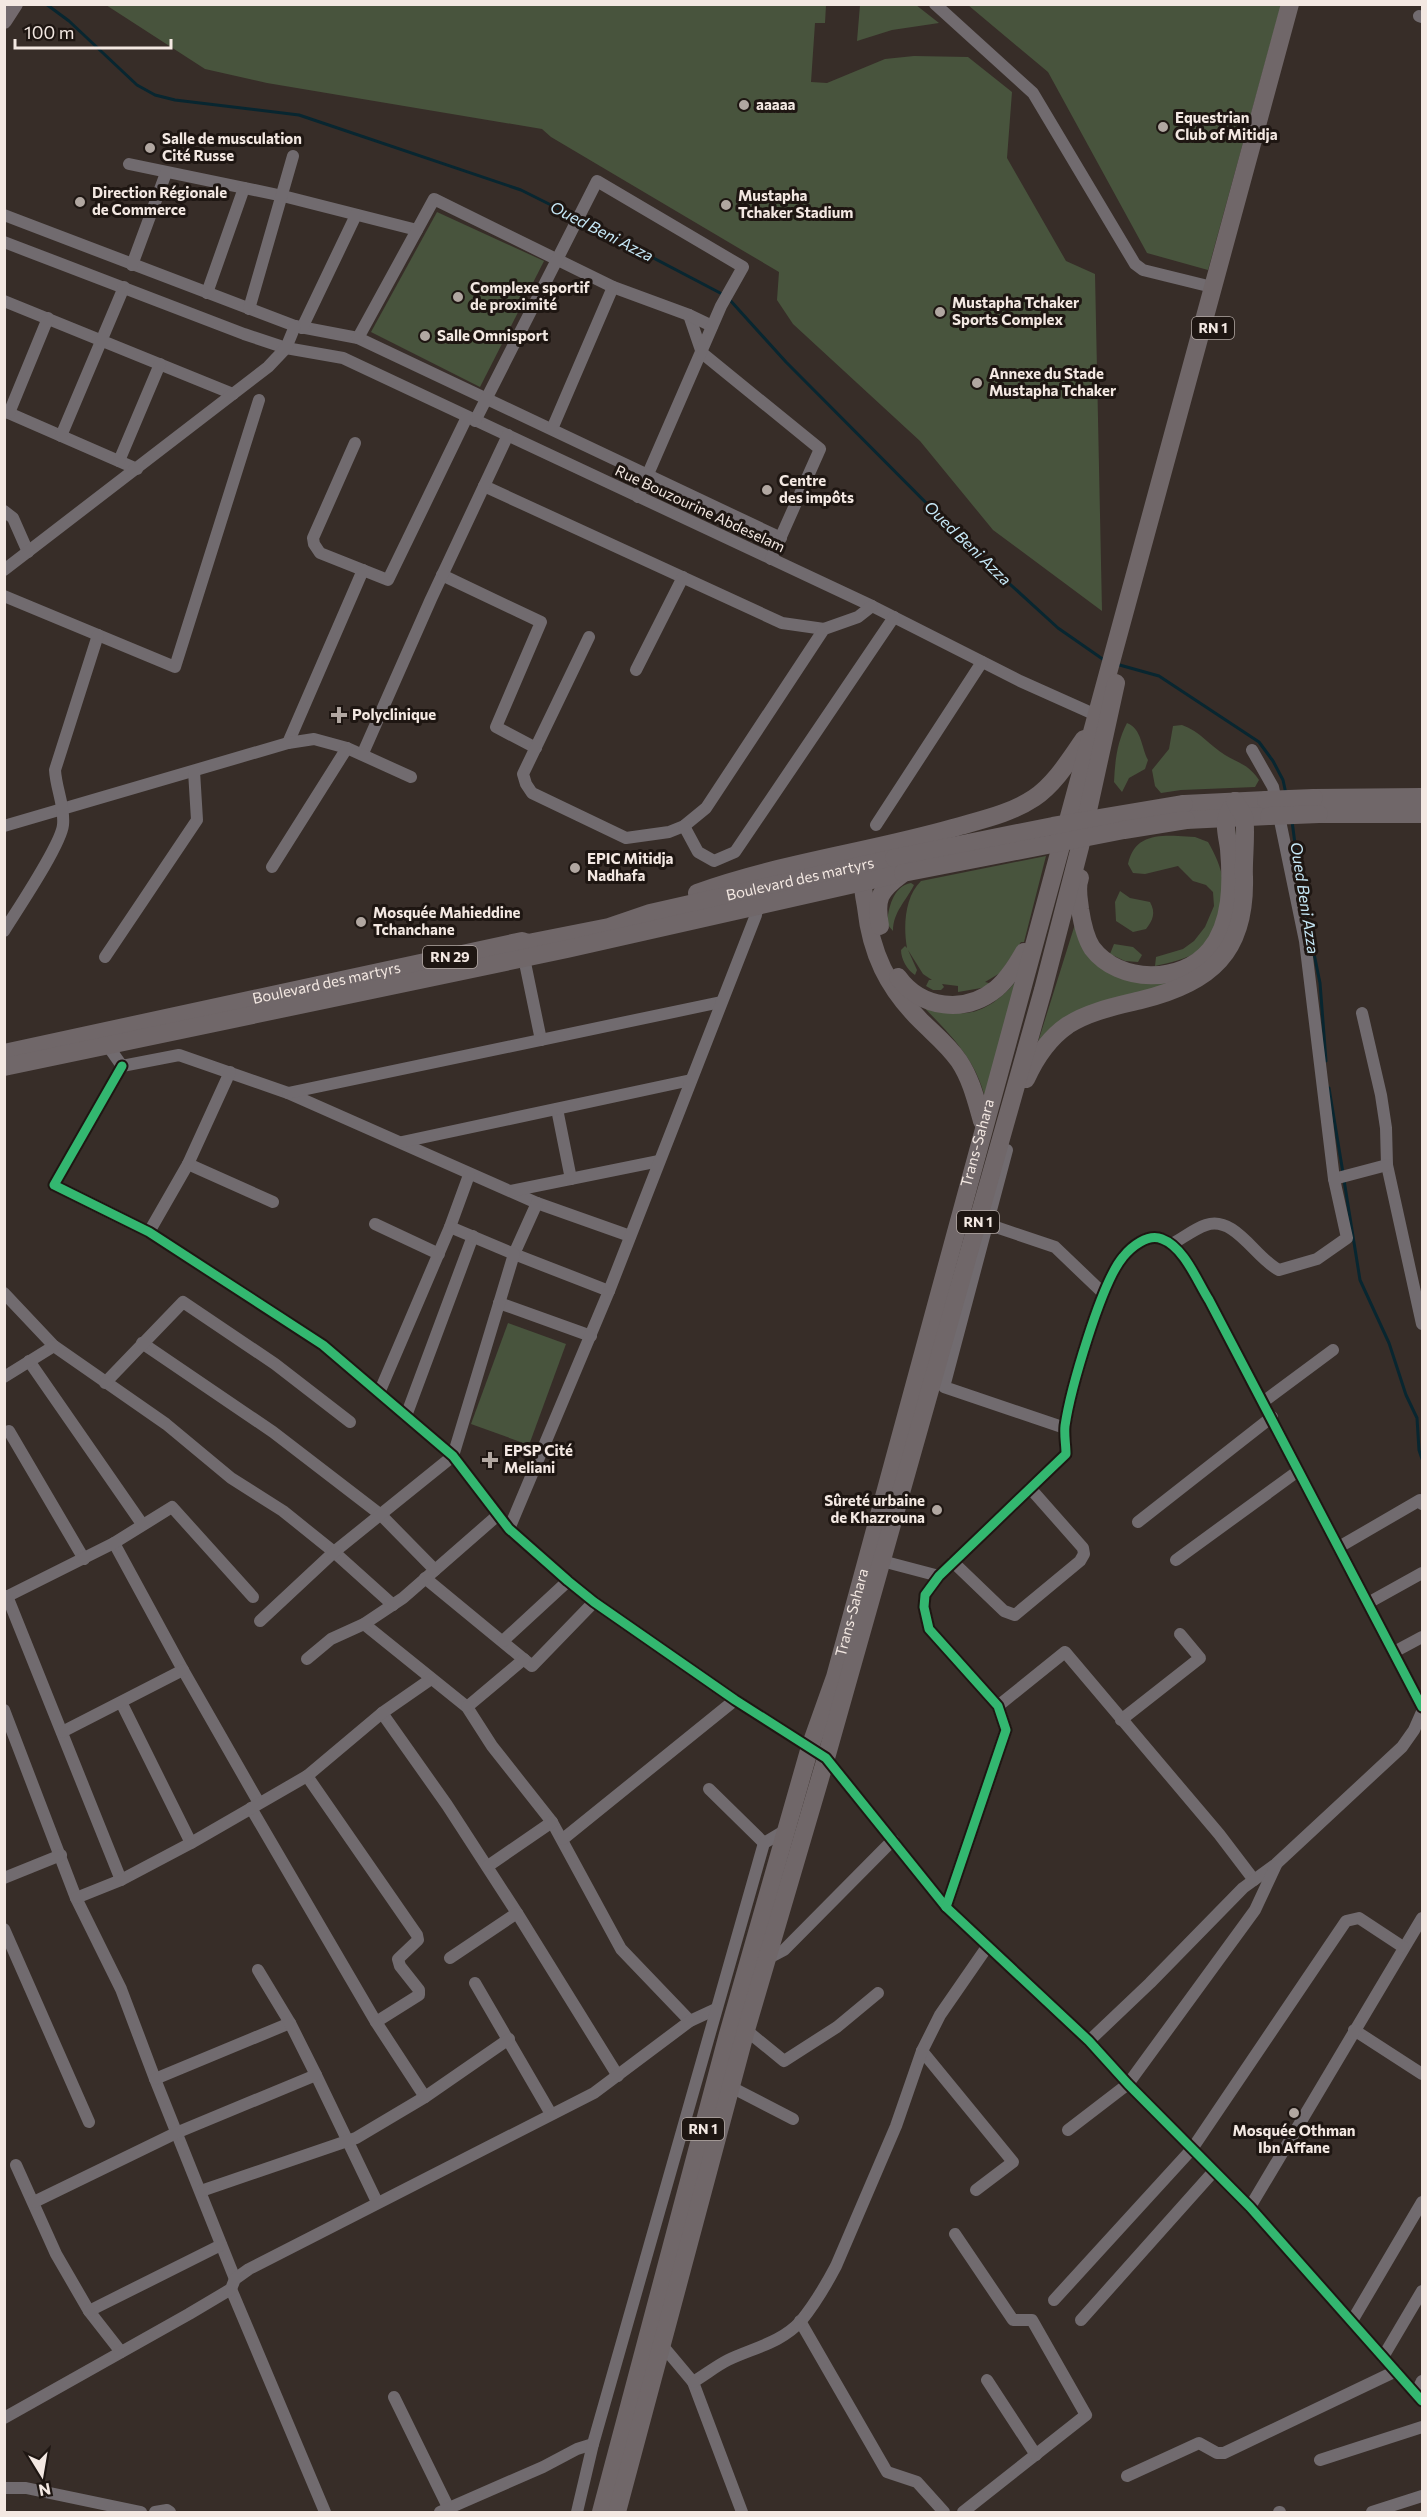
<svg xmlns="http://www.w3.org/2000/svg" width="1427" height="2517" font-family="Commissioner,sans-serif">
<rect width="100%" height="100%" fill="#372d28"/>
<!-- green -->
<g fill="#48543d">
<polygon points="106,5 826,5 825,23 815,23 811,82 827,83 885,59 914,56 968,57 1012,92 1007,158 1066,261 1095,274 1102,611 993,530 920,441 793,324 777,300 779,272 551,137 542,129 267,83 205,69"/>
<polygon points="860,5 916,5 939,23 892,30 857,41"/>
<polygon points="968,5 1281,5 1208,270 1147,253 1048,72"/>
<polygon points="437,212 544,261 480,387 371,332"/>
<path d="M 1127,723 C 1142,729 1141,747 1148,760 L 1145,769 L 1129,778 L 1122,792 L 1114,782 C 1115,761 1117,742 1127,723 Z"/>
<path d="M 1182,725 C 1200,731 1210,746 1225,755 C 1240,764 1248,764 1259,780 L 1255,787 L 1181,790 L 1161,793 L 1155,786 L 1152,770 L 1169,749 L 1173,726 Z"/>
<path d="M 1233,825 C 1238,832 1238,871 1238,883 C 1237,930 1220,971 1171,986 C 1147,993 1122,995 1099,1003 C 1075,1012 1056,1025 1038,1042 L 1076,921 C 1079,930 1080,939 1085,946 C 1118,999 1201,984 1227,934 C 1243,902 1235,859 1233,825 Z"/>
<path d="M 1178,836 L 1195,837 L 1208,842 C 1215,854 1221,867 1223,881 C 1224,902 1216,937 1199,950 C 1188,959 1169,963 1155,966 L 1156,957 L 1183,949 L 1194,941 L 1205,927 L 1214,906 L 1213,892 L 1206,885 L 1193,881 L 1178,866 L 1145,874 L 1133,873 L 1128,864 C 1134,837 1154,835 1178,836 Z"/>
<path d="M 1046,856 L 1024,942 L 1021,942 L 1000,973 L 985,982 L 989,983 L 987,987 L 958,992 L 958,986 L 942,984 L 944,987 L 941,990 L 933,990 L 926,986 L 929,980 L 932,980 L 923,974 L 908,950 L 917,970 L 915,975 C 907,970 901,959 901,950 L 905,946 L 907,948 C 903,926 905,896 921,881 Z"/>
<path d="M 911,883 L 914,885 C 906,901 893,912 893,931 L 887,924 C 888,909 893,886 911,883 Z"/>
<path d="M 1120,891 L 1130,898 L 1150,902 C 1156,913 1153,920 1146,929 L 1133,932 L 1116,921 L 1115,902 Z"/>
<polygon points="1114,944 1133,947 1142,955 1138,962 1125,961 1110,954"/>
<path d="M 1018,979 L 985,1098 C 975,1054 941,1026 911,994 C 925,1000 944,1011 959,1013 C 983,1015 1004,996 1018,979 Z"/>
<polygon points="508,1323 566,1344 529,1445 471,1424"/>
</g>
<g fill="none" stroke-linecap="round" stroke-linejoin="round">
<!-- stream -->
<g stroke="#082630" stroke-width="3">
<polyline points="46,4 69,21 137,85 155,95 175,100 299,115 521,190 575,217"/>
<polyline points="581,220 724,295"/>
<polyline points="729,299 786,362 977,554 1058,628 1104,660"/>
<polyline points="1116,664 1159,676 1259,742 1273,761 1283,780 1286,794"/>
<polyline points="1292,821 1301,890 1320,983 1326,1061"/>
<polyline points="1329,1088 1343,1173"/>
<polyline points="1344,1180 1360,1280 1389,1343 1406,1395 1417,1418 1419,1450 1422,1459"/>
</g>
<!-- minor -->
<g stroke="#716b6f" stroke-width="12">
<polyline points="935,4 1033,93 1135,264 1143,270 1212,287"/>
<polyline points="1419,16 1422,17"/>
<polyline points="129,164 283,196 417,230"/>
<polyline points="4,215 295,326 358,338 781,538"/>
<polyline points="4,242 244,334 286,348 343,358 872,606 1020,681 1096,715"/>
<polyline points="132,265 166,173"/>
<polyline points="207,293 244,188"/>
<polyline points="4,301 233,394"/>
<polyline points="249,309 293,156"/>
<polyline points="689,315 702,353 820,449 771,559"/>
<polyline points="302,328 356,215"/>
<polyline points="358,338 434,199 613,287 689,315 712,326"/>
<polyline points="4,411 137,469"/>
<polyline points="9,413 48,318"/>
<polyline points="475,421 597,181 743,267 721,306 638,497"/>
<polyline points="552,429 613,287"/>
<polyline points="61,436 124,287"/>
<polyline points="355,443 313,538 314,544 320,553 388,580 467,417"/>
<polyline points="119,461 160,364"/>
<polyline points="484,486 782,623 824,629"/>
<polyline points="4,511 13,518 28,552"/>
<polyline points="4,570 268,367 286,348 295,326"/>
<polyline points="442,575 541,622 496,727 536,748"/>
<polyline points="4,596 175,667 259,400"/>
<polyline points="589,637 523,774 526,784 532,793 626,838 669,832 684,826 706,808 824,629 858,617 872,606"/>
<polyline points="636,670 683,577"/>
<polyline points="288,743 363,570"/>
<polyline points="363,753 431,599 508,435"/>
<polyline points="876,825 982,662"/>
<polyline points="4,826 288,743 314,739 347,748 411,777"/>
<polyline points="684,826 698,852 714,861 735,852 894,617"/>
<polyline points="272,867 347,748"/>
<path d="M 4,931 C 17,910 61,845 63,825 C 65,806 56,789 55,770 L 98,635"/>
<polyline points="105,957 197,820 194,771"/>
<polyline points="524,958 541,1040"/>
<polyline points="1362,1013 1381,1095 1386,1128 1387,1165 1422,1324"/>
<polyline points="106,1039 108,1046 122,1066"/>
<polyline points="122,1066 54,1185 149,1232 323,1345 453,1456 509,1529 568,1581 594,1602 735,1700 826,1758 946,1907 1089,2041 1128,2084 1250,2207 1422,2401"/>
<polyline points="122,1066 179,1055 288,1093 537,1203 630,1236"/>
<polyline points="288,1093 721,1002"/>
<polyline points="557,1109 571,1179"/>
<polyline points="402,1142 691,1080"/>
<polyline points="1007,1150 944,1387 1065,1428"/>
<polyline points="188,1164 273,1202"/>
<polyline points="1334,1179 1387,1165"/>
<polyline points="511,1191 659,1161"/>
<polyline points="537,1203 514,1254 609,1291"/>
<polyline points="375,1224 439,1254"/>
<polyline points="987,1224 1055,1247 1103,1293"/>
<polyline points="149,1232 188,1164 230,1072"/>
<path d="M 1172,1244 C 1183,1238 1194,1229 1206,1225 C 1235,1215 1256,1259 1279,1270 L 1317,1259 L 1347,1238 L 1334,1179 L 1305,941 L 1273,787 L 1252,750"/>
<polyline points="4,1293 54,1346 166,1424 231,1478 283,1511 334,1552 393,1605"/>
<polyline points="499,1303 591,1336"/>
<polyline points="142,1343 273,1432 381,1515 435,1570"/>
<polyline points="29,1361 142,1524"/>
<polyline points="4,1377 54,1346"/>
<polyline points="105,1383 183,1302 275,1364 350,1422"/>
<polyline points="379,1393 450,1227 469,1175"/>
<polyline points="1263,1402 1333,1350"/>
<polyline points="406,1416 473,1236"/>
<polyline points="9,1431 84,1559"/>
<polyline points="1138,1522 1272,1417"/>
<polyline points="509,1529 609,1291 756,915 757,905"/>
<polyline points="114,1543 183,1670 259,1803"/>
<polyline points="1339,1547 1420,1500 1422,1504"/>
<polyline points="1176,1560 1298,1471"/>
<polyline points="882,1561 939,1576"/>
<polyline points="953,1562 1004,1611 1015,1615 1080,1561 1084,1554 1083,1548 1030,1488"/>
<polyline points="425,1578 532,1666 594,1602"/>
<polyline points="7,1596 121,1880"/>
<polyline points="4,1598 114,1543 172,1507 253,1597"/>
<polyline points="1368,1603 1422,1573"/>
<polyline points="260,1621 334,1552 453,1456 514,1254 450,1227"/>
<polyline points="364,1624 467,1707 492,1746 552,1822 621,1949 690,2021"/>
<polyline points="503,1641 568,1581"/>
<polyline points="1394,1652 1422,1637"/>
<polyline points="307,1659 331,1639 364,1624 403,1598 498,1515"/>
<polyline points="122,1704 191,1843"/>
<polyline points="998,1706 1065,1652 1219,1834 1254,1880"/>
<polyline points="467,1707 524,1659"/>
<polyline points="4,1710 76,1898 121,1989 155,2079 235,2279"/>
<polyline points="382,1713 447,1805 517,1913"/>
<polyline points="1121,1720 1200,1658 1180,1634"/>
<polyline points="62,1732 183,1670"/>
<polyline points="307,1776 417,1935 418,1940 398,1959 400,1966 419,1990 419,1995 376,2022"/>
<polyline points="709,1789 764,1843"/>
<polyline points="251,1808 376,2022 425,2097"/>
<polyline points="563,1839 735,1700"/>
<polyline points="488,1866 552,1822"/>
<polyline points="4,1878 61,1855"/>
<polyline points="76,1898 121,1880 191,1843 307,1776 382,1713 431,1679"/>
<path d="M 946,1907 L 1006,1730 L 998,1706 L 929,1629 L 924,1607 L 925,1595 L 939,1576 L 1066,1454 C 1066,1445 1064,1435 1065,1426 C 1070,1391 1101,1283 1123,1257 C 1131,1247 1148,1233 1162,1239 C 1184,1247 1197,1281 1209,1300 L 1422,1707"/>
<polyline points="4,1929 89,2122"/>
<polyline points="450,1958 517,1913 618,2076"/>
<polyline points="767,1959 784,1950 893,1840"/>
<polyline points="475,1983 551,2114"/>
<polyline points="746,2030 784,2061 837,2027 878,1993"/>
<polyline points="1354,2030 1422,2074"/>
<polyline points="1089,2041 1150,1983 1243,1888 1276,1864 1402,1747 1414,1730 1422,1712"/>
<polyline points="922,2051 1013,2162 976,2190"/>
<polyline points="316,2075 377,2202"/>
<polyline points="155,2079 290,2023"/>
<polyline points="731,2087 793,2119"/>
<polyline points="1068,2130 1128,2084 1255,1910 1276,1865"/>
<polyline points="16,2165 56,2254 89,2311 121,2352"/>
<polyline points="201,2191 356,2138 425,2097 509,2039"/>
<polyline points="34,2202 176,2133 316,2075 290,2023 258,1970"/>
<polyline points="1250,2207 1422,1918"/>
<polyline points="955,2234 1013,2320 1032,2320 1086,2415 963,2512"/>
<polyline points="231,2289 325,2512"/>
<polyline points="1054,2300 1192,2149 1346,1921 1359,1918 1403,1947"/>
<polyline points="89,2311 221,2245"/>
<polyline points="1081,2320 1214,2171"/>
<polyline points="800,2321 887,2472 917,2482 944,2512"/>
<polyline points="1352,2321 1422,2202"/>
<polyline points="662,2345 693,2382 742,2512"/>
<polyline points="1383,2357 1422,2291"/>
<polyline points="987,2380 1036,2455"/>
<path d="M 693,2382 C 705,2375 716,2366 728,2360 C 753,2348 781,2343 801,2321 C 814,2305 826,2285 836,2266 L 896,2126 L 922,2051 L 940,2015 L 987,1947"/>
<polyline points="1416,2393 1422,2381"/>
<polyline points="394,2397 449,2509"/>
<polyline points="4,2418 189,2314 231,2289 235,2279 249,2269 594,2093 690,2021 716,2009"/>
<polyline points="1320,2460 1422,2427"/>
<polyline points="1127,2476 1199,2443 1217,2453 1224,2453 1396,2371"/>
<polyline points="4,2488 26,2488 141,2512"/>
<polyline points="155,2512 167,2510 170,2512"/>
<polyline points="440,2512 543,2467 577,2449 593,2444"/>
<polyline points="577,2512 593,2444 764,1843 786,1830"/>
<polyline points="1279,2512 1280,2512"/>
<polyline points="1372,2512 1422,2496"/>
</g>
<!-- major -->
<polyline stroke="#736a6e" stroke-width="16" points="4,21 15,4"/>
<!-- highway -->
<g stroke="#706769" stroke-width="18">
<polyline points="1314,798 1422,797"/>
<polyline points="1184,804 1266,800"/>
<polyline points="1319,814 1422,814"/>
<polyline points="1186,820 1269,816"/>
<path d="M 868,871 C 860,882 864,894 866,907 C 871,953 887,987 921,1021 C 934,1034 948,1045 959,1061 C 971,1079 976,1100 982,1121"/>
<path d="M 1080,878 C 1076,887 1079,899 1080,909 C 1082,922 1085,937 1092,948 C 1119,984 1182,984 1210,950 C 1232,923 1232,883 1229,849 C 1228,840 1224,826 1227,818 C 1228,812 1232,806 1235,801"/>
<path d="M 697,893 C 780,863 869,852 953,828 C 980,820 1010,814 1034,798 C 1055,784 1070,759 1084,739"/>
<path d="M 880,926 C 875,899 879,891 902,874"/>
<path d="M 898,977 C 921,1009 965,1014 996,989 C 1008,979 1016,966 1024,952"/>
<path id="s1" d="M 4,1053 L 522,941 L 528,943 L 609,927 L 650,913 L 894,858"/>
<polyline points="4,1067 567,949 903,873"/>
<path d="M 1026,1079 C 1036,1057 1049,1038 1068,1025 C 1090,1011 1117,1006 1141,1000 C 1211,983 1246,952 1244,877 C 1243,862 1247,829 1244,817 C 1242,812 1237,806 1235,801"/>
<path id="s2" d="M 601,2512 L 728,2034 L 810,1747 L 835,1677 C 982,1119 1136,562 1290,4"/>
<polyline points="617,2512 746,2030 826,1758 1043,990 1080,847 1116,683"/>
</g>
<!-- highway-bridge -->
<g stroke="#706769" stroke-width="18">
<polyline points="1266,800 1314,798"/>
<polyline points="1269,816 1319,814"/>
<polyline points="894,858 1053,826 1184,804"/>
<polyline points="903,873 1124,830 1186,820"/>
</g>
<!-- cycleway casing -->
<g stroke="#1e1612" stroke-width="13">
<g id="cycleway">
<polyline points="122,1066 54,1185 149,1232 323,1345 453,1456 509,1529 568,1581 594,1602 735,1700 826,1758 946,1907 1089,2041 1128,2084 1250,2207 1422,2401"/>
<path d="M 946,1907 L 1006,1730 L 998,1706 L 929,1629 L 924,1607 L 925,1595 L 939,1576 L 1066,1454 C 1066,1445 1064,1435 1065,1426 C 1070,1391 1101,1283 1123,1257 C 1131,1247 1148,1233 1162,1239 C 1184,1247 1197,1281 1209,1300 L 1422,1707"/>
</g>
</g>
<!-- cycleway -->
<use href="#cycleway" stroke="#33b770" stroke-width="9"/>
</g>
<!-- markers -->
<g fill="#b1a7a1" stroke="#1e1612" stroke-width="2">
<circle cx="744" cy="105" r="6"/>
<circle cx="1163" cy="127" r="6"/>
<circle cx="150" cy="148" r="6"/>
<circle cx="80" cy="202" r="6"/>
<circle cx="726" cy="205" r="6"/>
<circle cx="458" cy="297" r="6"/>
<circle cx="940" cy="312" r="6"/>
<circle cx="425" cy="336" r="6"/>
<circle cx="977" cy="383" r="6"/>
<circle cx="767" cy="490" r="6"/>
<path d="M336 706h6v6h6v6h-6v6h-6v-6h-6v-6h6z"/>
<circle cx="575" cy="868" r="6"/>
<circle cx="361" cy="922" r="6"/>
<path d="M487 1451h6v6h6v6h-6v6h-6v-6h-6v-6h6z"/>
<circle cx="937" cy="1510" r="6"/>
<circle cx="1294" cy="2113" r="6"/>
</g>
<g text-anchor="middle" stroke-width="6" stroke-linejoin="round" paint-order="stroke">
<!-- shield labels -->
<g fill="#1e1612" stroke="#b3a9a4" stroke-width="1.5">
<rect x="1192" y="317" width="42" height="22" rx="4.5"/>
<rect x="423" y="946" width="54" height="22" rx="4.5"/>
<rect x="957" y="1211" width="42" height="22" rx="4.5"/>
<rect x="682" y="2118" width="42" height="22" rx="4.5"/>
</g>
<g font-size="14" font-weight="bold" fill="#f3e8e2">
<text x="1213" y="333">RN 1</text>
<text x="450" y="962">RN 29</text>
<text x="978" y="1227">RN 1</text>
<text x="703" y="2134">RN 1</text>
</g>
<!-- poi labels -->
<g font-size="15" font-weight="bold" fill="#f3e8e2" stroke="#1e1612" text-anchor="start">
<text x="756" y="110">aaaaa</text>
<text x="1175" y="123">Equestrian<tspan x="1175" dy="17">Club of Mitidja</tspan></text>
<text x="162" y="144">Salle de musculation<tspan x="162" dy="17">Cité Russe</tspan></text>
<text x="92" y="198">Direction Régionale<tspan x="92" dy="17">de Commerce</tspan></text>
<text x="738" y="201">Mustapha<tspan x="738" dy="17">Tchaker Stadium</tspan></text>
<text x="470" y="293">Complexe sportif<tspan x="470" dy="17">de proximité</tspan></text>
<text x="952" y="308">Mustapha Tchaker<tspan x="952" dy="17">Sports Complex</tspan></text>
<text x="437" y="341">Salle Omnisport</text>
<text x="989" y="379">Annexe du Stade<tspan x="989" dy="17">Mustapha Tchaker</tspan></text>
<text x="779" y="486">Centre<tspan x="779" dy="17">des impôts</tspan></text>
<text x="352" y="720">Polyclinique</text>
<text x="587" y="864">EPIC Mitidja<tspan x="587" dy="17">Nadhafa</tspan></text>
<text x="373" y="918">Mosquée Mahieddine<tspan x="373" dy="17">Tchanchane</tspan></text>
<text x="504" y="1456">EPSP Cité<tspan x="504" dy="17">Meliani</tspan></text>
<text x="925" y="1506" text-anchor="end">Sûreté urbaine<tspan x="925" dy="17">de Khazrouna</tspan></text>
<text x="1294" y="2136" text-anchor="middle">Mosquée Othman<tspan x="1294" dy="17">Ibn Affane</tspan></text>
</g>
<!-- street labels -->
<g font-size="15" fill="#f3e8e2" stroke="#1e1612">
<text transform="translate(700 509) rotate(25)" y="5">Rue Bouzourine Abdeselam</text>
<text dy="5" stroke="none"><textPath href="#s1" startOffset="816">Boulevard des martyrs</textPath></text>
<text dy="5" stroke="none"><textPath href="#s1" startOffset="330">Boulevard des martyrs</textPath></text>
<text dy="5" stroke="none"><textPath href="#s2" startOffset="1420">Trans-Sahara</textPath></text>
<text dy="5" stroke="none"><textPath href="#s2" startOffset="934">Trans-Sahara</textPath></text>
</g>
<!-- water labels -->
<g font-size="16" font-style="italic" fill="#c6e8f7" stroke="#1e1612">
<text transform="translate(602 231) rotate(27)" y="6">Oued Beni Azza</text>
<text transform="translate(968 543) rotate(44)" y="6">Oued Beni Azza</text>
<text transform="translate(1305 898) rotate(81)" y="6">Oued Beni Azza</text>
</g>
</g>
<!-- border -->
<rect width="1427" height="2517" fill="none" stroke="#f3e8e2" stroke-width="12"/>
<!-- north arrow -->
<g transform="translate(42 2475) rotate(169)" stroke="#1e1612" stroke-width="4.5" paint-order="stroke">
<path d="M0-4.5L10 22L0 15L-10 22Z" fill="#f3e8e2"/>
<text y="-9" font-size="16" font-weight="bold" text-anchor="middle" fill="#f3e8e2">N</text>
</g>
<!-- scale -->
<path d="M15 39v9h156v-9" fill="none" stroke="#f3e8e2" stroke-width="3"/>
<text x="24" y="39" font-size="18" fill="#f3e8e2" stroke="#1e1612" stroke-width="4.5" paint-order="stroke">100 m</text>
</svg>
